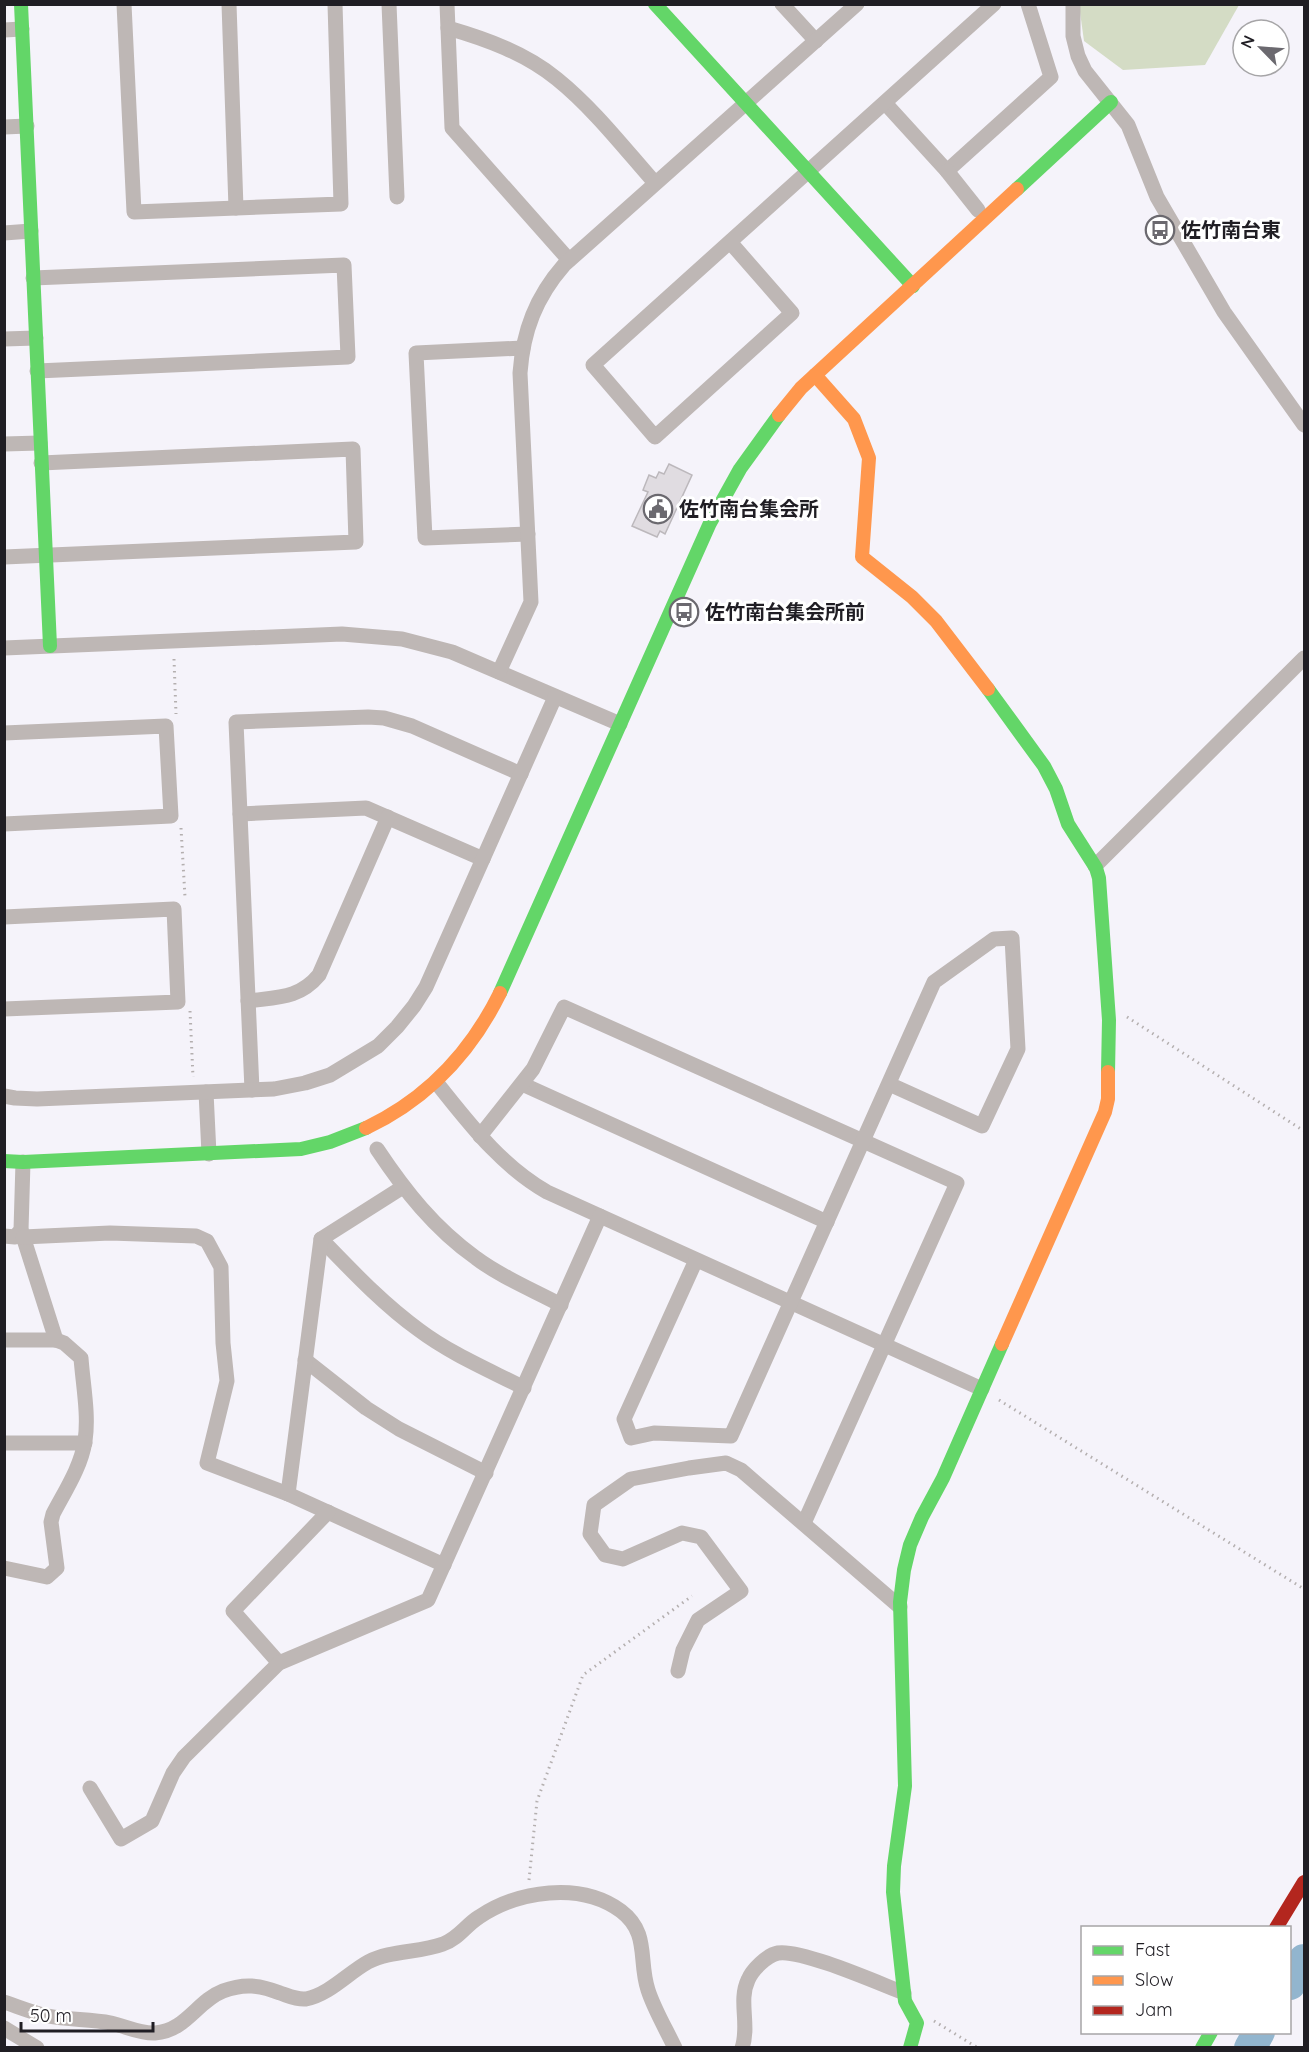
<svg xmlns="http://www.w3.org/2000/svg" width="1309" height="2052" font-family="Quicksand,'Noto Sans JP',sans-serif">
<rect width="100%" height="100%" fill="#f5f3fa"/>
<!-- green -->
<polygon fill="#d4dcc5" points="1079,5 1239,5 1205,65 1123,70 1084,41"/>
<g fill="none" stroke-linecap="round" stroke-linejoin="round">
<!-- river -->
<g stroke="#92b5ce" stroke-width="32">
<polyline points="1290,1984 1304,1960"/>
<polyline points="1250,2048 1259,2032"/>
</g>
</g>
<!-- building -->
<polygon fill="#e0dce1" stroke="#bcb8bc" stroke-width="1.5" points="669,464 692,475 665,534 660,531 657,537 632,526 648,492 643,490 649,475 656,478 659,472 664,474"/>
<g fill="none" stroke-linecap="round" stroke-linejoin="round">
<!-- path -->
<g stroke="#b4afaf" stroke-width="3" stroke-dasharray="1.5 4.5" stroke-linecap="butt">
<polyline points="174,659 176,714"/>
<polyline points="181,828 185,897"/>
<polyline points="190,1011 193,1077"/>
<polyline points="1127,1017 1304,1131"/>
<polyline points="999,1400 1304,1589"/>
<polyline points="529,1880 537,1801 583,1675 692,1596"/>
<polyline points="934,2021 978,2048"/>
</g>
<!-- street -->
<g stroke="#beb7b5" stroke-width="15">
<polyline points="124,4 134,212 341,204 335,4"/>
<polyline points="229,4 236,208"/>
<polyline points="389,4 397,197"/>
<polyline points="447,4 452,128 569,260"/>
<polyline points="782,4 816,41"/>
<polyline points="1073,4 1073,36 1078,56 1085,71 1128,125 1157,197 1224,312 1304,425"/>
<path d="M 448,28 C 486,39 525,53 557,79 C 594,109 624,148 655,183"/>
<polyline points="4,30 22,29"/>
<polyline points="885,103 947,171 1051,77 1028,4"/>
<polyline points="4,127 27,126"/>
<polyline points="947,171 978,210"/>
<polyline points="4,233 31,231"/>
<polyline points="730,242 792,313 655,437 593,365 994,4"/>
<polyline points="33,278 344,265 348,357 37,371"/>
<polyline points="4,339 36,338"/>
<polyline points="523,348 416,353 425,538 528,534"/>
<polyline points="4,444 40,443"/>
<polyline points="4,557 356,542 353,449 41,463"/>
<polyline points="4,648 342,634 402,639 452,652 620,724"/>
<path d="M 499,672 L 531,602 L 520,373 C 523,331 536,297 564,265 L 857,4"/>
<polyline points="4,733 166,726 171,816 4,824"/>
<polyline points="240,814 366,808 483,859"/>
<polyline points="1095,866 1304,658"/>
<polyline points="4,917 174,909 178,1002 4,1009"/>
<path d="M 248,1001 C 277,997 299,999 319,975 L 388,817"/>
<path d="M 436,1082 C 469,1123 500,1165 547,1192 L 982,1389"/>
<polyline points="522,1084 827,1222"/>
<polyline points="252,1090 236,722 368,717 384,718 412,726 521,774"/>
<polyline points="206,1092 209,1154"/>
<polyline points="4,1096 15,1098 37,1099 274,1089 305,1083 330,1075 378,1046 397,1027 414,1006 426,987 555,697"/>
<polyline points="480,1136 533,1069 564,1007 957,1183 804,1523"/>
<path d="M 377,1149 C 405,1191 434,1228 476,1258 C 501,1277 533,1290 561,1305"/>
<polyline points="21,1230 56,1340"/>
<polyline points="4,1236 15,1237 21,1230 23,1162"/>
<polyline points="23,1237 110,1233 196,1236 207,1241 221,1267 223,1343 227,1381 207,1463 288,1494 444,1565"/>
<path d="M 321,1239 C 352,1271 383,1304 419,1330 C 451,1354 489,1370 524,1388"/>
<polyline points="696,1260 624,1419 631,1438 654,1433 731,1436 934,982 994,939 1012,938 1018,1049 982,1126 889,1084"/>
<path d="M 4,1340 L 56,1340 L 64,1343 L 81,1358 C 83,1385 89,1415 85,1441 C 81,1467 65,1491 53,1514 L 51,1522 L 57,1568 L 47,1577 L 4,1568"/>
<polyline points="305,1360 366,1408 399,1429 486,1473"/>
<polyline points="4,1443 85,1443"/>
<polyline points="288,1494 321,1239 403,1187"/>
<polyline points="279,1663 233,1611 328,1512"/>
<polyline points="678,1671 683,1650 698,1620 741,1591 701,1537 682,1533 623,1559 605,1555 590,1534 594,1505 631,1479 689,1468 726,1463 741,1470 900,1607"/>
<polyline points="90,1788 121,1839 152,1821 173,1773 184,1757 279,1663 428,1600 600,1216"/>
<path d="M 4,2002 C 19,2007 33,2013 48,2016 C 69,2020 90,2019 111,2023 C 125,2026 141,2034 155,2033 C 186,2031 197,2001 223,1991 C 244,1983 260,1985 280,1993 C 289,1996 297,2000 306,1999 C 330,1994 348,1973 368,1962 C 391,1950 419,1953 443,1944 C 458,1939 466,1925 479,1917 C 518,1891 580,1881 621,1911 C 650,1933 638,1960 648,1990 C 654,2009 666,2029 675,2048"/>
<polyline points="4,2028 37,2048"/>
<path d="M 742,2048 C 750,2025 738,2001 748,1980 C 752,1970 767,1955 778,1953 C 801,1949 878,1983 904,1993"/>
</g>
<!-- fast -->
<g stroke="#63d668" stroke-width="14">
<polyline points="21,4 50,646"/>
<polyline points="655,4 913,286"/>
<polyline points="1017,189 1111,102"/>
<polyline points="988,689 1044,766 1056,789 1068,824 1096,868 1099,878 1109,1020 1108,1072"/>
<polyline points="500,993 710,523 740,469 779,415"/>
<polyline points="4,1161 23,1162 301,1149 330,1142 366,1128"/>
<polyline points="910,2048 917,2023 905,2001 893,1892 894,1866 905,1786 900,1602 904,1570 910,1545 922,1517 943,1478 1002,1344"/>
<polyline points="1202,2048 1211,2032"/>
</g>
<!-- slow -->
<g stroke="#ff974d" stroke-width="14">
<polyline points="815,375 854,419 869,458 862,557 912,597 936,621 988,689"/>
<polyline points="779,415 801,388 1017,189"/>
<path d="M 366,1128 C 427,1099 470,1054 500,993"/>
<polyline points="1002,1344 1105,1112 1108,1099 1108,1072"/>
</g>
<!-- jam -->
<polyline stroke="#b3261e" stroke-width="14" points="1276,1928 1304,1882"/>
</g>
<!-- icons -->
<defs>
<g id="bus-ring" transform="scale(1.5)"><circle r="9.5" fill="#fff" stroke="#6b696f" stroke-width="1.5"/><path d="M-5-6H5V4H4V6H2V4H-2V6H-4V4H-5ZM-3.5-4V0h7V-4ZM-3.5 1.2v1.5H-2V1.2ZM2 1.2v1.5H3.5V1.2Z" fill="#6b696f"/></g>
<g id="civic-ring" transform="scale(1.5)"><circle r="9.5" fill="#fff" stroke="#6b696f" stroke-width="1.5"/><path d="M-.6-6.5H3V-4.5H.6V-3L4-1V1h2V6H-6V1h2V-1L-.6-3ZM-1.2 2.5V6h2.4V2.5Z" fill="#6b696f"/></g>
</defs>
<g fill-rule="evenodd">
<use href="#bus-ring" x="1160" y="230"/>
<use href="#civic-ring" x="658" y="509"/>
<use href="#bus-ring" x="684" y="612"/>
</g>
<g text-anchor="middle" stroke-width="6" stroke-linejoin="round" paint-order="stroke">
<!-- poi labels -->
<g font-size="20" font-weight="bold" fill="#201e24" stroke="#fff" text-anchor="start">
<text x="1181" y="237">佐竹南台東</text>
<text x="679" y="516">佐竹南台集会所</text>
<text x="705" y="619">佐竹南台集会所前</text>
</g>
</g>
<!-- border -->
<rect width="1309" height="2052" fill="none" stroke="#201e24" stroke-width="12"/>
<!-- legend -->
<rect x="1081" y="1926" width="210" height="108" fill="#ffffff" stroke="#a6a5a7" stroke-width="1.5"/>
<rect x="1093" y="1946" width="30" height="9" fill="#63d668" stroke="#a6a5a7" stroke-width="1.5"/>
<text x="1135" y="1956" font-size="18" fill="#201e24">Fast</text>
<rect x="1093" y="1976" width="30" height="9" fill="#ff974d" stroke="#a6a5a7" stroke-width="1.5"/>
<text x="1135" y="1986" font-size="18" fill="#201e24">Slow</text>
<rect x="1093" y="2006" width="30" height="9" fill="#b3261e" stroke="#a6a5a7" stroke-width="1.5"/>
<text x="1135" y="2016" font-size="18" fill="#201e24">Jam</text>
<!-- north arrow -->
<g transform="translate(1261 48) rotate(295)"><circle r="28" fill="#ffffff" stroke="#a6a5a7" stroke-width="1.5"/>
<path d="M0-4.5L10 22L0 15L-10 22Z" fill="#6b696f"/>
<text y="-9" font-size="16" font-weight="bold" text-anchor="middle" fill="#201e24">N</text>
</g>
<!-- scale -->
<path d="M21 2022v9h132v-9" fill="none" stroke="#201e24" stroke-width="3"/>
<text x="30" y="2022" font-size="18" fill="#201e24" stroke="#ffffff" stroke-width="4.5" paint-order="stroke">50 m</text>
</svg>
